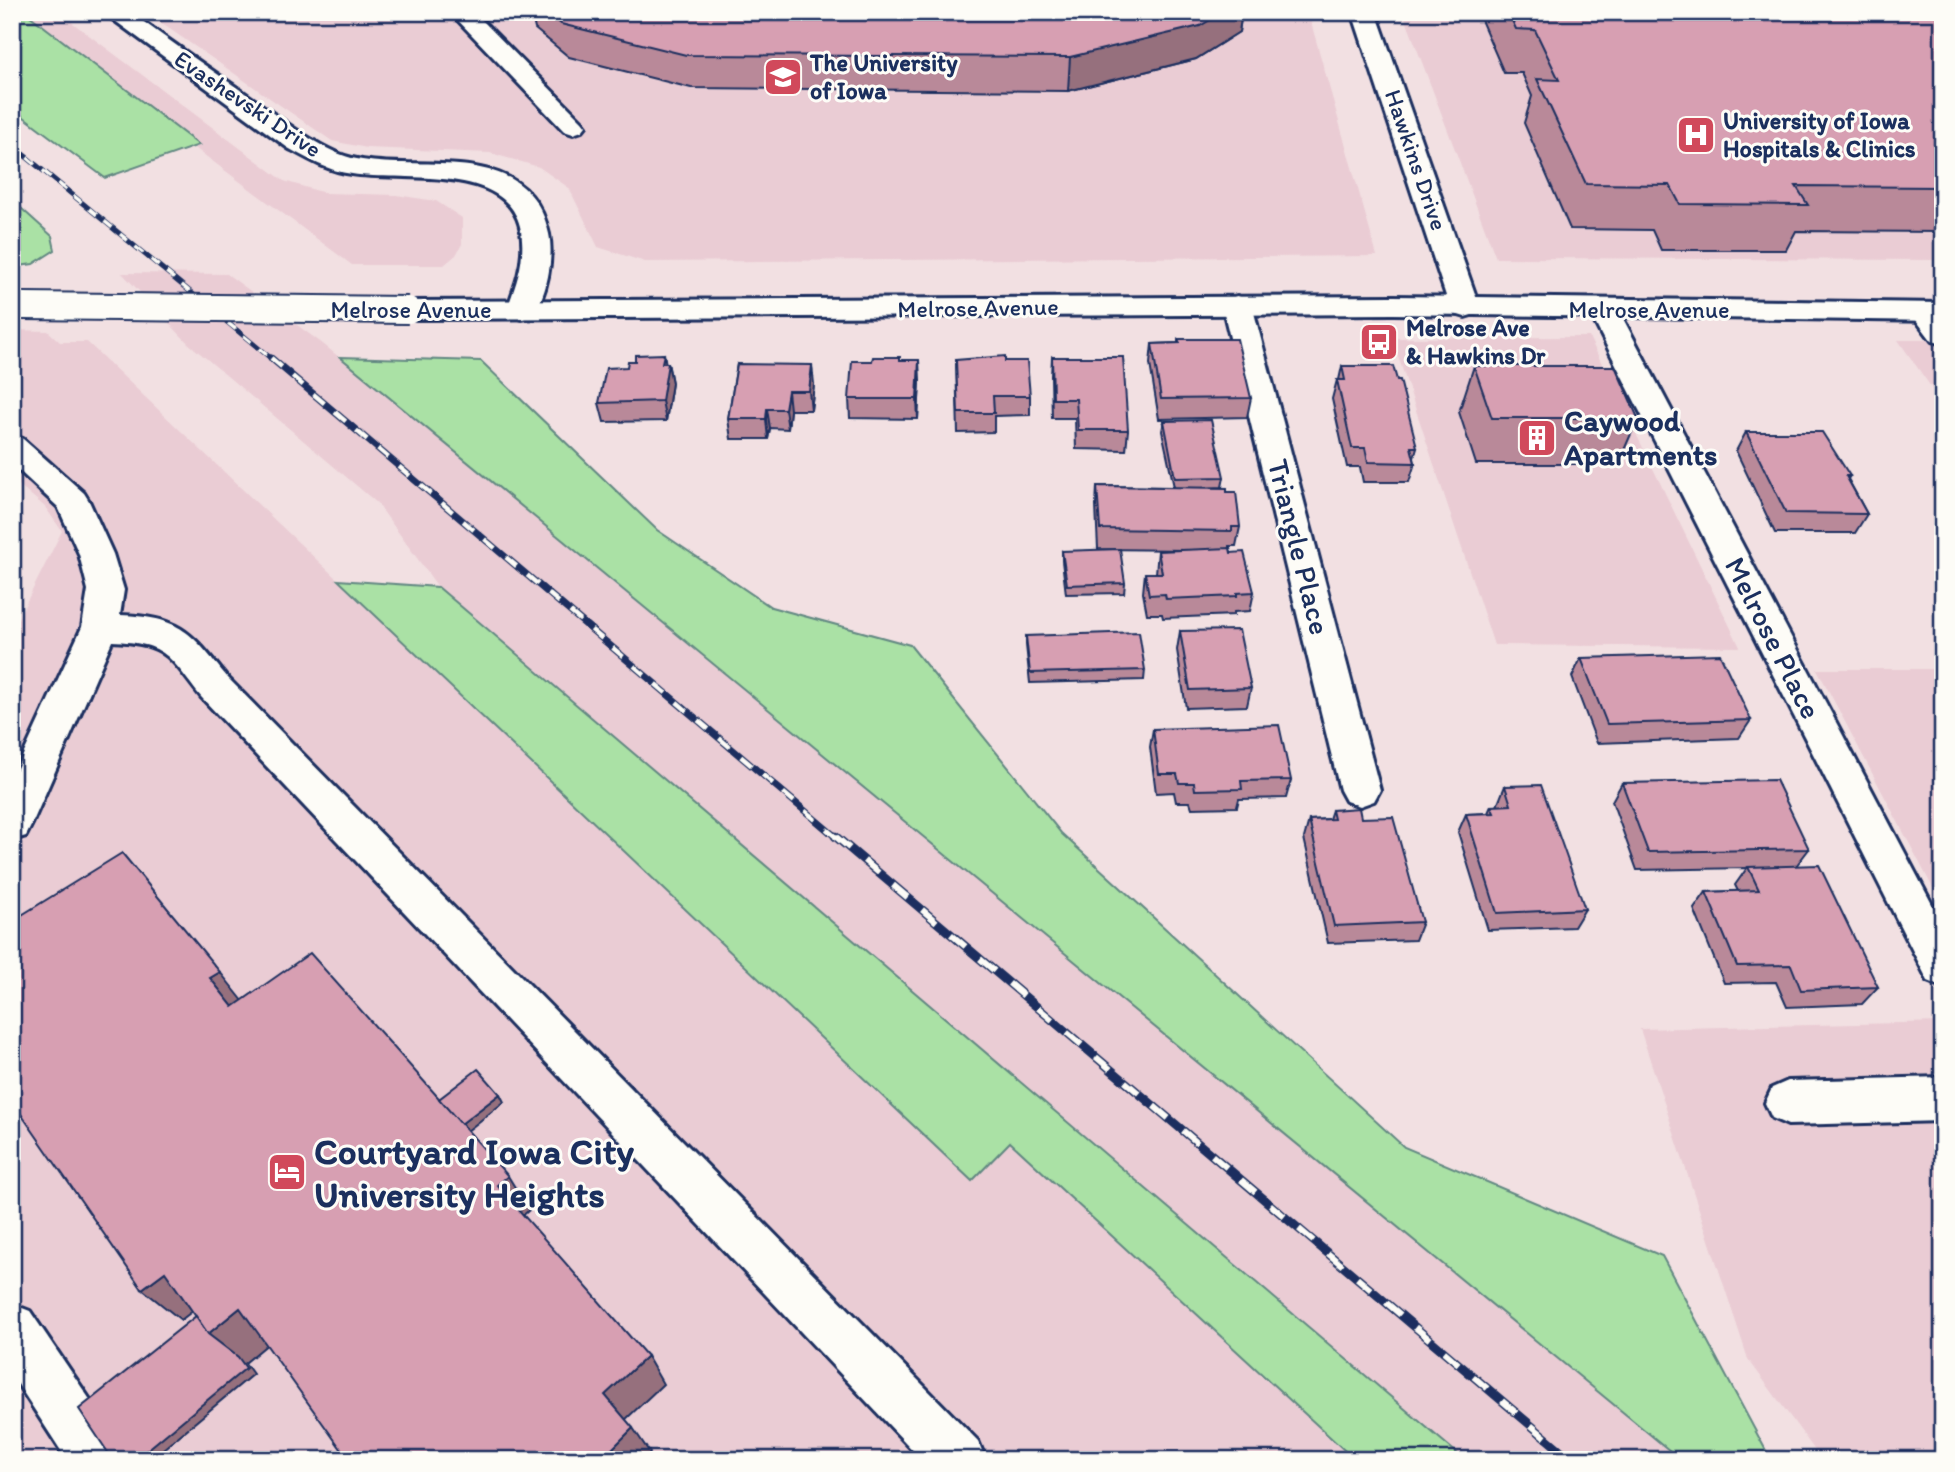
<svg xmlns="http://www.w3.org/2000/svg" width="1955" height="1472" font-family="Itim,sans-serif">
<rect width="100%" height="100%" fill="#f2e0e2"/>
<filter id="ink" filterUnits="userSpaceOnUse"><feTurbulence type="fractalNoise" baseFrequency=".0143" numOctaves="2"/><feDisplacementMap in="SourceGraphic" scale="14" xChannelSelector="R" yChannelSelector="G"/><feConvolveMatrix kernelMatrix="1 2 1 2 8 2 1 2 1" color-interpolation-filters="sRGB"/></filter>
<g filter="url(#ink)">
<!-- built -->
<g fill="#eaccd4">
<polygon points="12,12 58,12 284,181 325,193 396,195 436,201 462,218 462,244 456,255 444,265 352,265"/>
<polygon points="145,12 1308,12 1377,256 645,262 598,247 569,188 539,167 490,153 367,148 332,141"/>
<polygon points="1403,12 1943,12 1943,260 1496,258"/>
<polygon points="122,273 227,274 323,344 1681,1460 1465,1460 438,587 377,503 188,343"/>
<polygon points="12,330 48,331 60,342 87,342 972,1181 1010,1142 1355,1460 12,1460 12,631 62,531 45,507 12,479"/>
<polygon points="1589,337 1740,647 1494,645 1392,338"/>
<polygon points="1898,340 1943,340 1943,404"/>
<polygon points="1817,669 1943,669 1943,907"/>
<polygon points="1943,1022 1943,1460 1822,1460 1748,1359 1640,1029"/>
</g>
<!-- green -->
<g fill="#aae1a5" stroke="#628882" stroke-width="2">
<polygon points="12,12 25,12 199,145 105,178 12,108"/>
<polygon points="12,200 52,236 55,250 33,264 12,267"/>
<polygon points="340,357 481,361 657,530 771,607 910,645 1061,833 1404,1147 1662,1256 1771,1460 1681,1460"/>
<polygon points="338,580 438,587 1465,1460 1355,1460 1010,1142 972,1181"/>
</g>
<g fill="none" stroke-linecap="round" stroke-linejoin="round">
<!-- minor casing -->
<g stroke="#1b2f5e" stroke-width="6">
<g id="minor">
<path d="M 103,12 L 130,12 C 170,41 211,70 252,98 C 280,118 306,139 337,153 C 401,181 527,130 549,234 C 554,258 547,296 532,316 L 522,319 L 512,316 L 507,310 C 513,291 521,273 522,253 C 529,159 410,183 352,174 C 328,171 308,159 288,148 Z"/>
<polygon points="450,12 474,12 582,121 586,126 582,131 573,134 564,131"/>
<polygon points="1352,12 1376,12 1480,308 1475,314 1465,317 1455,314 1450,308"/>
<polygon points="1237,296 1247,299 1252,305 1380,790 1374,801 1360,806 1346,801 1340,790 1222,305 1227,299"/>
<polygon points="1603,300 1613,303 1618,309 1943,925 1943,987 1928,981 1588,309 1593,303"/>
<path d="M 1925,303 C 1947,308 1943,325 1943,344 L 1932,341 L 1910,312 L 1915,306 Z"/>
<path d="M 12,435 L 23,439 L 84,493 L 89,501 L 113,554 L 124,590 L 120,615 C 182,617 191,633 228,678 L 978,1441 L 986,1460 L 922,1460 L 202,698 C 169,657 168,643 112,641 L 32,824 L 26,836 L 12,840 L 12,779 L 82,627 L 88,590 L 79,554 L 58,507 L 12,464 Z"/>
<polygon points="1943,1077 1943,1121 1788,1125 1772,1118 1765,1103 1772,1088 1788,1081"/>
<polygon points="12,1304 30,1311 118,1441 126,1460 67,1460 12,1375"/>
</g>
</g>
<!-- major casing -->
<g stroke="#1b2f5e" stroke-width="6">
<polygon id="major" points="1393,296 1943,303 1943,321 1393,314 408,319 398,316 393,310 398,304 408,301"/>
</g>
<!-- minor -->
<use href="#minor" fill="#fdfcf7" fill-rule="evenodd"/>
<!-- major -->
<use href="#major" fill="#fdfcf7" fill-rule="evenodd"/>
<!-- rail-far2 casing -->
<g stroke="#1b2f5e" stroke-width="5">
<polyline id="rail-far2" points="12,145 273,360"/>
</g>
<!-- rail-far1 casing -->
<g stroke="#1b2f5e" stroke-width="7">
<polyline id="rail-far1" points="271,358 837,838"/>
</g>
<!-- rail casing -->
<g stroke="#1b2f5e" stroke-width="9">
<polyline id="rail" points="835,836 1572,1460"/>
</g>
<!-- rail-far2 -->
<use href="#rail-far2" stroke="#fdfcf7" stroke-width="3.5" stroke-dasharray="10" stroke-linecap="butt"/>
<!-- rail-far1 -->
<use href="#rail-far1" stroke="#fdfcf7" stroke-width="4.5" stroke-dasharray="14" stroke-linecap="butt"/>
<!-- rail -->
<use href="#rail" stroke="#fdfcf7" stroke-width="6" stroke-dasharray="19" stroke-linecap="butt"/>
<!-- major-bridge casing -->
<g stroke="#1b2f5e" stroke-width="30" stroke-linecap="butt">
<polyline id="major-bridge" points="23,306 408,310"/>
</g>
<!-- major-bridge -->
<use href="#major-bridge" stroke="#fdfcf7" stroke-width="26"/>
</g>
<!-- wall -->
<g fill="#b98999" stroke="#1b2f5e" stroke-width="2">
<polygon points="531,12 1242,12 1239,32 1196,59 1068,91 691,88 569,57 535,29"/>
<polygon points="1483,12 1943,12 1943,232 1796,231 1786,250 1661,250 1652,230 1570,229 1524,123 1532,96 1522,73 1504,73 1481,20"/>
<polygon points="1178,339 1251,398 1247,417 1159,419 1150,364 1152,344 1178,343"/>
<polygon points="664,354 665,363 668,363 672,383 666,421 604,422 599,403 635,361"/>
<polygon points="1052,357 1128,430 1126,450 1076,449 1075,418 1052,418 1051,376"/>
<polygon points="900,360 920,380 918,419 850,418 849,399 872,361"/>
<polygon points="956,360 1005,361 1030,396 1030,415 994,416 994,432 958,433"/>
<polygon points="737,364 814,384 811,410 790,410 788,429 770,428 768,439 731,439 728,419"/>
<polygon points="1342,366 1417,447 1414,458 1415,463 1409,482 1363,482 1360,467 1347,467 1332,399 1337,380 1339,380"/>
<polygon points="1474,366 1638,418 1618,464 1476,464 1459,412"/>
<polygon points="1164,421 1224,477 1222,487 1201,488 1227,492 1240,527 1236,546 1229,546 1229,548 1254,592 1250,611 1234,612 1234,615 1163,618 1162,614 1147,614 1143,593 1145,573 1156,573 1158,551 1189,550 1098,549 1096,506 1097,486 1174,487 1162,431"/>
<polygon points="1746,432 1850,476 1848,479 1867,514 1855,533 1775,533 1736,451"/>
<polygon points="1062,551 1125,583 1124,593 1066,594 1062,561"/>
<polygon points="1180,631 1251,688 1247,706 1186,708 1177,650"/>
<polygon points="1026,636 1145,670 1144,680 1030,683 1026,645"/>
<polygon points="1581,658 1751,720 1739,738 1597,743 1572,677"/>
<polygon points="1153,729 1291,780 1286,798 1239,799 1237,807 1192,808 1190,802 1176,802 1174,792 1156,793 1150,747"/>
<polygon points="1622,783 1809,849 1796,866 1878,987 1862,1004 1787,1007 1776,982 1724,983 1694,909 1706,892 1738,891 1735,885 1747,868 1637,870 1612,801"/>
<polygon points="1505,786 1585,909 1574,927 1488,930 1458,832 1466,814 1488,813 1491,806 1497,806"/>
<polygon points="1332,810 1361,818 1422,922 1415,940 1328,943 1304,838 1309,820 1329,819"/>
</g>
<!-- shaded-wall -->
<g fill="#966f7d" stroke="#1b2f5e" stroke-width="2">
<polygon points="1223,12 1242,12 1239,32 1196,59 1068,91 1070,57"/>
<polygon points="664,354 667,370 668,363 672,383 666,421 662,401 662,363"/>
<polygon points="919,360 920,380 918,419 917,399"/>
<polygon points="812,365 814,384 811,410 809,391"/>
<polygon points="788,391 790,410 788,429 785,409"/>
<polygon points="767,409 770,428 768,439 766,419"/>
<polygon points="220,972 251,1011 242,1018 210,978"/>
<polygon points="500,1094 504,1102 462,1135 457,1127"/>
<polygon points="508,1176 529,1210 519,1219 497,1185"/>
<polygon points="165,1272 203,1303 181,1320 142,1289"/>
<polygon points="240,1308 275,1338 245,1363 253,1374 150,1460 135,1460 208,1334"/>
<polygon points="647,1356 663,1384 623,1422 605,1395"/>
<polygon points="633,1428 650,1453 644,1460 601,1460"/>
</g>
<!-- building -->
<g fill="#d79fb2" stroke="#1b2f5e" stroke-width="2">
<polygon points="547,12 1223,12 1200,26 1070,57 686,55 561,24"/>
<polygon points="1508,12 1943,12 1943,187 1796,186 1808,205 1680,204 1670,185 1586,184 1537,79 1559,80 1535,30 1516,29"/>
<polygon points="1178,339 1237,339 1251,398 1161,399 1152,344 1180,343"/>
<polygon points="664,354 662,363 668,363 662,401 599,403 606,368 627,367 628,361 635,361 635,355"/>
<polygon points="1005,356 1005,361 1027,361 1030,396 993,396 994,413 958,413 956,360"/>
<polygon points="873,357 900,357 900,360 919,360 917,399 849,399 852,361 872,361"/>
<polygon points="1052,357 1123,357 1128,430 1078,430 1076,399 1053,399"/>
<polygon points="737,364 812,365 809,391 788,391 785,409 767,409 766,419 728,419"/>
<polygon points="1342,366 1393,366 1397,380 1400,380 1417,447 1411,447 1415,463 1368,462 1365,448 1352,448 1337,380 1345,380"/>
<polygon points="1474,366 1615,366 1638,418 1492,418"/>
<polygon points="1211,420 1224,477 1175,478 1164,421"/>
<polygon points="1746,432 1822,432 1850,476 1846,476 1867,514 1786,513"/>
<polygon points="1097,486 1227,488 1227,492 1236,492 1240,527 1232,527 1232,531 1100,529"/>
<polygon points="1230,548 1231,553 1244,552 1254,592 1237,593 1237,596 1166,599 1165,594 1149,595 1145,573 1162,573 1158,551"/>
<polygon points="1120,549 1125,583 1067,585 1062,551"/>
<polygon points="1239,630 1251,688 1190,690 1180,631"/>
<polygon points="1139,632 1145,670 1030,673 1026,636"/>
<polygon points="1720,654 1751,720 1607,724 1581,658"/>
<polygon points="1279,725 1291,780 1241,781 1242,789 1195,790 1194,783 1179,783 1177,774 1159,774 1153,729"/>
<polygon points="1776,780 1809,849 1648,852 1622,783"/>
<polygon points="1541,785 1585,909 1497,913 1466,814 1494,813 1491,806 1511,805 1505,786"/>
<polygon points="1359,808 1361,818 1393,817 1422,922 1334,926 1309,820 1334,819 1332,810"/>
<polygon points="122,853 220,972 210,978 233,1007 310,953 508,1176 497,1185 647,1356 605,1395 633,1428 601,1460 349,1460 240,1308 208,1334 165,1272 142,1289 12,1101 12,931 16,929 12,924 12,921"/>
<polygon points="1819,865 1878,987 1801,990 1791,965 1737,966 1706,892 1759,890 1748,867"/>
<polygon points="478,1069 500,1094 461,1124 439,1099"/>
<polygon points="196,1316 208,1334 238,1357 246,1368 135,1460 113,1460 79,1409"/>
</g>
</g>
<!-- icons -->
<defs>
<g id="university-square" transform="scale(2.0125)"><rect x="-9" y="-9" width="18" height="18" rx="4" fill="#d1495b" stroke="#fdfcf7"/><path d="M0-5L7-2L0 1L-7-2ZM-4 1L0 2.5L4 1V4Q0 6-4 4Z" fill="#fff"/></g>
<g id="hospital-square" transform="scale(2.0125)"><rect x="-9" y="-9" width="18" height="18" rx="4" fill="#d1495b" stroke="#fdfcf7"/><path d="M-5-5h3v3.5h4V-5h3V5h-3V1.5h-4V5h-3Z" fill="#fff"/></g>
<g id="bus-square" transform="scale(2.0125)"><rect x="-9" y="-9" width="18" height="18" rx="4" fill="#d1495b" stroke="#fdfcf7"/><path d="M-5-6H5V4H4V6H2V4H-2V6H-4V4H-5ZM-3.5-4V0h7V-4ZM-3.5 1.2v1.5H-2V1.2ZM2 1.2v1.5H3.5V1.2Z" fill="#fff"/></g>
<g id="building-square" transform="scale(2.0125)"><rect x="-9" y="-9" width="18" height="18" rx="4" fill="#d1495b" stroke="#fdfcf7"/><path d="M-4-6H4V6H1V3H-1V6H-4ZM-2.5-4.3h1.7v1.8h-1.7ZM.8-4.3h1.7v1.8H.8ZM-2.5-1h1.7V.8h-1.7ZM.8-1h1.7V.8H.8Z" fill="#fff"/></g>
<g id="hotel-square" transform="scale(2.0125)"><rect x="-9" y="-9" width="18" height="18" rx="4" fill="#d1495b" stroke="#fdfcf7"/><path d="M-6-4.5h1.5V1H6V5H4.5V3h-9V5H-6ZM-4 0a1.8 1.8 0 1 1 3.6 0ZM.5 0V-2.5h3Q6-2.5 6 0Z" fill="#fff"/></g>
</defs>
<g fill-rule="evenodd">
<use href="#university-square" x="783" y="77"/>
<use href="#hospital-square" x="1696" y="135"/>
<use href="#bus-square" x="1379" y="342"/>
<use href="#building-square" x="1537" y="438"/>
<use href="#hotel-square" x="287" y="1172"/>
</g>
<g text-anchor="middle" stroke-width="6" stroke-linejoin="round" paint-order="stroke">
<!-- far-poi labels -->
<g font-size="24" font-weight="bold" fill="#1b2f5e" stroke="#fdfcf7" text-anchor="start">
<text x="810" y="71">The University<tspan x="810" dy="28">of Iowa</tspan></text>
<text x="1723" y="129">University of Iowa<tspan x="1723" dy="28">Hospitals &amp; Clinics</tspan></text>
<text x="1406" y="336">Melrose Ave<tspan x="1406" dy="28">&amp; Hawkins Dr</tspan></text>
</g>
<!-- far-street labels -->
<g font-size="24" fill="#1b2f5e" stroke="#fdfcf7">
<text transform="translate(248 104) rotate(34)" y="8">Evashevski Drive</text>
<text transform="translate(1416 160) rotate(71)" y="8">Hawkins Drive</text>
<text transform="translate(978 308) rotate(-1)" y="8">Melrose Avenue</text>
<text x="411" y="318">Melrose Avenue</text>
<text x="1649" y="318">Melrose Avenue</text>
</g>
<!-- poi labels -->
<g font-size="30" font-weight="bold" fill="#1b2f5e" stroke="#fdfcf7" text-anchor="start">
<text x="1564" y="431">Caywood<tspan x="1564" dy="34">Apartments</tspan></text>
</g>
<!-- street labels -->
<g font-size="30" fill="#1b2f5e" stroke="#fdfcf7">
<text transform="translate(1299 547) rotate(76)" y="10">Triangle Place</text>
<text transform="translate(1773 638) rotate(63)" y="10">Melrose Place</text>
</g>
<!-- near-poi labels -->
<g font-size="37" font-weight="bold" fill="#1b2f5e" stroke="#fdfcf7" text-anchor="start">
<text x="314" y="1164">Courtyard Iowa City<tspan x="314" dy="43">University Heights</tspan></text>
</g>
</g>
<!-- margin -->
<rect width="1955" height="1472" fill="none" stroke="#fdfcf7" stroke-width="42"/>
<rect x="21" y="21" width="1913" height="1430" fill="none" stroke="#1b2f5e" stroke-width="2.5" filter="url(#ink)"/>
</svg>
